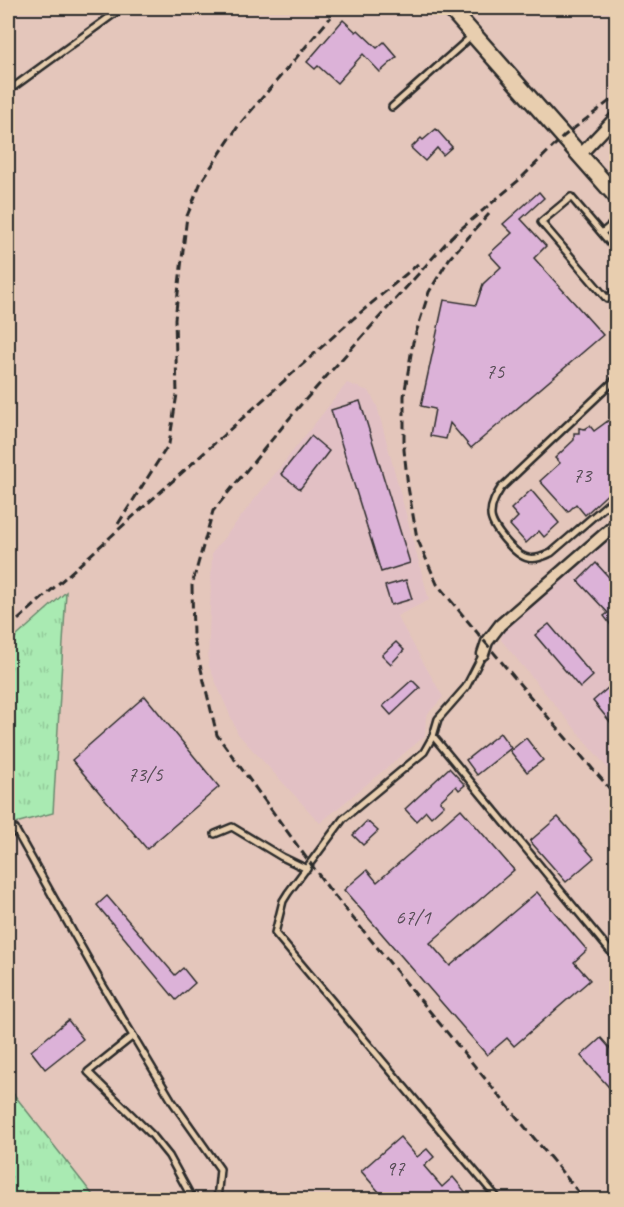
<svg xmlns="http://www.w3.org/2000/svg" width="624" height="1207" font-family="Caveat,sans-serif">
<defs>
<pattern id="grass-tufts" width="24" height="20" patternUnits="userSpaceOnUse" patternTransform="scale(1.5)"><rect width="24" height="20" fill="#a9eab2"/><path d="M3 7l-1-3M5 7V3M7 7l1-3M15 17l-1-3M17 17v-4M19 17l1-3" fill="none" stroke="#92c999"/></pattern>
</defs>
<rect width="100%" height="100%" fill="#e4c6bb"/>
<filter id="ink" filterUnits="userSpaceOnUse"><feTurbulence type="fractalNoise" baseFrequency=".0167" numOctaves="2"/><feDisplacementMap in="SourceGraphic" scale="12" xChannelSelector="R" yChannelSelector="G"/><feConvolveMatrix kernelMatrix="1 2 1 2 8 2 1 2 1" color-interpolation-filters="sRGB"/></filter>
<g filter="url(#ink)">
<!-- built -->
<g fill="#e2c0c4">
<polygon points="347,383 369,391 377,406 429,600 397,616 443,697 426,716 425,736 320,823 238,734 208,664 212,553"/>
<polygon points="616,531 616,778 501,640 504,624"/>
</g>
<!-- grass -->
<g fill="url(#grass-tufts)" stroke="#6a8a6e" stroke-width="1.5">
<polygon points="66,592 53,813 8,825 8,644"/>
<polygon points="8,1087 96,1199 8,1199"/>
</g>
<!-- building -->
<g fill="#dcb2d8" stroke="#2b2b2b" stroke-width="1.5">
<polygon points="343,20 356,32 358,30 377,48 384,42 397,57 380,72 363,54 337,83 318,66 315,69 307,62"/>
<polygon points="436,129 452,147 443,155 437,148 425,161 411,148 421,138 423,140"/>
<polygon points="539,192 544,198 521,219 546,246 534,258 603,335 471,448 450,423 446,439 430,436 435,409 421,406 444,300 476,305 483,284 501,267 489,254 512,233 503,224"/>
<polygon points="360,401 410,563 381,572 331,410"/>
<polygon points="616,415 616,486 585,515 576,504 568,512 540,481 560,463 555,458 574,440 574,433 579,433 579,428 585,429 590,426 594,431"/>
<polygon points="311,436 329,451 300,489 281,474"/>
<polygon points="531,490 559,523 544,537 539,531 526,543 510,525 518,517 511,509"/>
<polygon points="596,563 616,585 616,632 604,616 608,613 578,581"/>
<polygon points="406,580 412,599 391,605 385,586"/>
<polygon points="549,624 593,676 580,688 535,635"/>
<polygon points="396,642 404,650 391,664 382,655"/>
<polygon points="412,680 420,688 391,715 383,706"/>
<polygon points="616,681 616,729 593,701"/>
<polygon points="145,696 219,787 147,849 72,760"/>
<polygon points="500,733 511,748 477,775 466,760"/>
<polygon points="526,738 543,760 527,772 510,751"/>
<polygon points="449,768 465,785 459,790 456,786 440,801 444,805 431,817 426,811 416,821 405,809"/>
<polygon points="461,809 514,870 430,943 450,966 537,892 587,950 574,962 590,980 514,1046 507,1038 487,1055 344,890 367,870 377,882"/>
<polygon points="558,817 594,858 566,882 530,841"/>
<polygon points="367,821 378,831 363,845 353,835"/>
<polygon points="107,896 175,975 183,968 195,983 176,1000 97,905"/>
<polygon points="68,1020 83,1039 45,1069 31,1051"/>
<polygon points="601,1038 616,1055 616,1095 581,1056"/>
<polygon points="400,1137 417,1157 427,1149 434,1157 424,1166 442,1187 453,1177 472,1200 386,1200 361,1171"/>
</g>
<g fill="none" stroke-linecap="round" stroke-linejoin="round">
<!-- service casing -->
<g stroke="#2b2b2b" stroke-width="10">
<g id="service">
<polyline points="8,91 122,8"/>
<polyline points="392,107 473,35"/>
<polyline points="602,233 616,221"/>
<polyline points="616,250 571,197 541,222 607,299 616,290"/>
<path d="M 616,379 L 501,488 C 496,496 491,504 491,514 C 490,526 516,556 528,558 C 536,560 544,556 551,553 L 616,497"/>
<polyline points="483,654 466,687 438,719 433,736 616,958"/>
<polyline points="433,736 424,752 343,819 288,893 283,901 275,933 499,1200"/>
<polyline points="215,834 232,827 282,857 307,869"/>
<polyline points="8,836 15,829 102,984 172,1101 220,1169 217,1200"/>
<polyline points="133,1036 88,1072 152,1135 169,1156 193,1200"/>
</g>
</g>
<!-- minor casing -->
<g stroke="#2b2b2b" stroke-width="15">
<g id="minor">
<polyline points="580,155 616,117"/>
<polyline points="483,654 487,642 500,625 616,524"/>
</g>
</g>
<!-- secondary casing -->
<g stroke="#2b2b2b" stroke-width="20">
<polyline id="secondary" points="450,8 616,196"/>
</g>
<!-- service -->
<use href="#service" stroke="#e8ceaf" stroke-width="5"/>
<!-- minor -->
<use href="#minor" stroke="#e8ceaf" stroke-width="10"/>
<!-- secondary -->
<use href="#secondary" stroke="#e8ceaf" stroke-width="15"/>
<!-- rail -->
<g stroke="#2b2b2b" stroke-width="3" stroke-dasharray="9 4.5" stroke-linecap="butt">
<polyline points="489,214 449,259 429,292 413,342 404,396 404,450 408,487 417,538 437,584 528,694 616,796"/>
<polyline points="455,233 298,408 213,511 192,585 193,636 217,735 329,889 585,1200"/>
<polyline points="450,238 519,180 564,136 616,96"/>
<polyline points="118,524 169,444 177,394 175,319 183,250 187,216 201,182 239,125 331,17"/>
<polyline points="8,629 354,318 418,264"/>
</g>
</g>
</g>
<g text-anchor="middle" stroke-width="4.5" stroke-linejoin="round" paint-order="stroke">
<!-- number labels -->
<g font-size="21" fill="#574d56">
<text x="495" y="378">75</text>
<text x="582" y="482">73</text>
<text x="145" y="781">73/5</text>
<text x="413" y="924">67/1</text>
<text x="395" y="1175">97</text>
</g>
</g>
<!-- margin -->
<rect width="624" height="1207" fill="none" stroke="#e8ceaf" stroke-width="30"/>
<rect x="15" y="15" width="594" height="1177" fill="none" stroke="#2b2b2b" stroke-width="2" filter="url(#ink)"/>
</svg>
